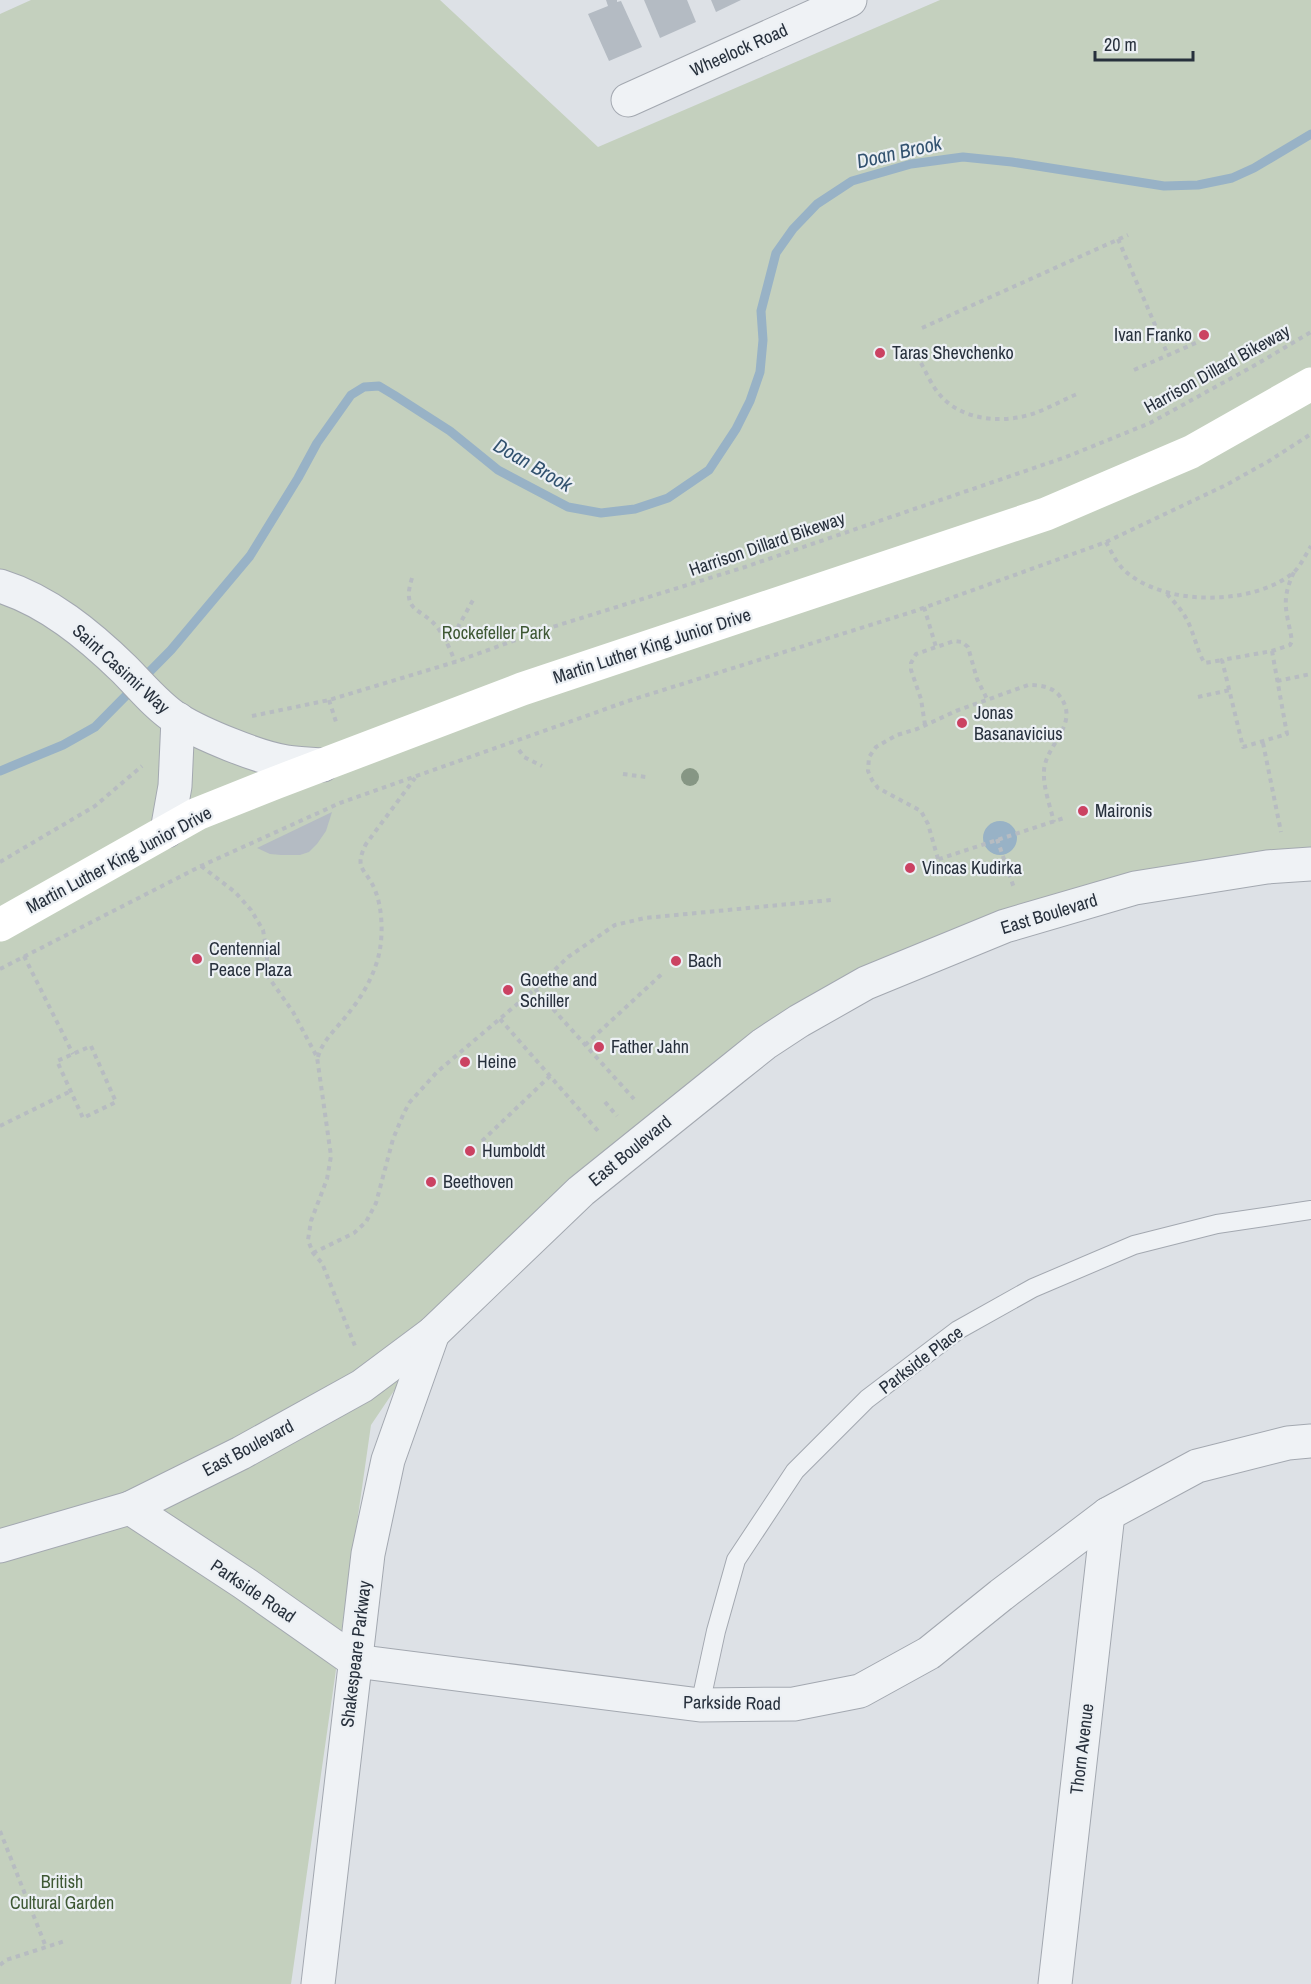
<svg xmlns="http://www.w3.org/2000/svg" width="1311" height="1984" font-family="'Archivo Narrow',sans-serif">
<rect width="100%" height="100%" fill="#dde1e6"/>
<!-- green -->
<polygon fill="#c4d0be" points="31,0 440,0 598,147 940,0 1311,0 1311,867 1005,926 734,1068 433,1333 371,1425 291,1984 0,1984 0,14"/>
<!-- water -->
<circle fill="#98b2c6" cx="1000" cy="838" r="17"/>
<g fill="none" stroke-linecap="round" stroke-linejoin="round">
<!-- stream -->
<polyline stroke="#98b2c6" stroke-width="9" points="0,771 63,745 95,727 171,650 250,556 298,478 317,443 351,395 364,387 379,386 394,395 450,431 498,470 568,507 601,513 635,509 668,498 709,470 736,429 750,401 760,372 763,340 761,311 776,253 793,229 817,204 852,181 911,164 963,157 1012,162 1164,186 1198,185 1232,178 1254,168 1311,134"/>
</g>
<!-- building -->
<g fill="#b4bbc3">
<polygon points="606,0 617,0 617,2 621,1 642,47 609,61 588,14 608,6"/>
<polygon points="644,0 687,0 696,22 660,38"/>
<polygon points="711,0 741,0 716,12"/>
<polygon points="332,812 326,831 317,844 309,852 300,855 281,855 270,854 257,848"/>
</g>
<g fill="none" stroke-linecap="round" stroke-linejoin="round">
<!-- lane casing -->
<g stroke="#a3a8b0" stroke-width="20">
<polyline id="lane" points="700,1705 716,1631 736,1560 795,1471 867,1399 958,1330 1033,1288 1134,1245 1217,1224 1311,1210"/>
</g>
<!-- street casing -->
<g stroke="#a3a8b0" stroke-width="35">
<g id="street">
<polyline points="628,100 850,0"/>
<path d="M 0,586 C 48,601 89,635 124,669 C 141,686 157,706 177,719 C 201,734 259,758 287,762 C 299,764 311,764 323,765"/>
<polyline points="167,831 175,786 178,719"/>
<polyline points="130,1508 244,1583 355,1661 700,1705 794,1704 860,1691 929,1653 1001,1595 1108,1514 1197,1466 1288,1443 1311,1441"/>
<polyline points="0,1546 130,1508 241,1453 362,1386 433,1333 581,1191 734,1068 764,1044 799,1021 866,983 1005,926 1135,888 1267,867 1311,864"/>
<polyline points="318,1984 368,1554 388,1460 433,1333"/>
<polyline points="1055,1984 1108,1514"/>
</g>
</g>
<!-- path -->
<g stroke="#b7bcc1" stroke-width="4" stroke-dasharray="4.5 4.5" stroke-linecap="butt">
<polyline points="1118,239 1168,355"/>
<polyline points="922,328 1128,235"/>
<path d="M 921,363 C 927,374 932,386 940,395 C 962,421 1004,424 1035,413 C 1049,408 1063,400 1077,394"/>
<polyline points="1134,370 1198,342"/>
<path d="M 1106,542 C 1111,551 1116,562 1123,569 C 1162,607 1252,606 1293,573 C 1300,567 1306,554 1311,546"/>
<path d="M 412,578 C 401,613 421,607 437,627 C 445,637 451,651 455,662"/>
<path d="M 1167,594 C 1174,602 1182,610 1187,620 C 1193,630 1199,657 1205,663 L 1222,660"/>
<polyline points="924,607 936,647"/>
<polyline points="445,641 458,627 473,600"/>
<path d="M 1272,651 L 1287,734 L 1243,747 L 1222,660 L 1272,651 L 1290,645 L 1292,641 C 1287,611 1280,602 1294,572"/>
<polyline points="1277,681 1311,674"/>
<polyline points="1198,697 1230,690"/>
<polyline points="329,700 337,725"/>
<polyline points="252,716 329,700 455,662 546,629 745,567 1066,457 1150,423 1257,364 1311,332"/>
<polyline points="925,725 921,699 911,670 911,663 916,654 954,641 962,642 968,647 977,679 987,699"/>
<polyline points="1263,743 1281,832"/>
<polyline points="519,750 524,757 542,766"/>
<polyline points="623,774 646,777"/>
<polyline points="997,839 1014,888"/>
<path d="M 938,859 L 928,824 L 921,811 L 878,788 L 872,780 L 868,771 L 869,757 L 876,747 L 897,735 L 917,729 L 956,711 L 1028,685 C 1038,685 1050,686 1058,694 C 1083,723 1045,744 1044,771 C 1043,787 1050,806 1054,822"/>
<polyline points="0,862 95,806 142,766"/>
<polyline points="930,862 1064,818"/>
<polyline points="201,866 235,892 251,910 263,930 267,953 267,975 293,1012 317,1057 331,1156 327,1179 311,1221 308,1240 313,1253 322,1263 355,1346"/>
<polyline points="24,956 73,1054"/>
<polyline points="0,969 201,866 340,803 628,701 915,611 1106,542 1226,485 1269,461 1311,434"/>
<polyline points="535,989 634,1099"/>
<polyline points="500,1019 599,1132"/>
<polyline points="585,1045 664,972"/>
<polygon points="91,1046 116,1102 83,1118 57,1061"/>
<path d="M 318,1057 C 322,1041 337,1028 347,1015 C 362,997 376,973 380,949 C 383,931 382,907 375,890 C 366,868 353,870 366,844 L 415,778"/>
<polyline points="605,1102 617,1116"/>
<polyline points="0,1126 71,1091"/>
<polyline points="482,1141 550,1076"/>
<polyline points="313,1253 354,1233 366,1222 376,1203 393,1139 403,1115 409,1103 437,1072 535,989 568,957 615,925 645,918 831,900"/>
<polyline points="0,1831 46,1947"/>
<polyline points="0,1965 6,1960 65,1941"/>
</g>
<!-- lane -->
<use href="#lane" stroke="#eff2f5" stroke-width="18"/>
<!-- street -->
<use href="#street" stroke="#eff2f5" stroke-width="33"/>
<!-- secondary -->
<polyline stroke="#fff" stroke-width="33" points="0,925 197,814 275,783 522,689 1046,514 1191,452 1311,384"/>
</g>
<!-- trees -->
<circle fill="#869684" cx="690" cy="777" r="9"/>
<!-- markers -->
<g fill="#cb4262" stroke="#ecf0f4" stroke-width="2">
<circle cx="1204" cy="335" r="6"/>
<circle cx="880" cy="353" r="6"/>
<circle cx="962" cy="723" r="6"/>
<circle cx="1083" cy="811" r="6"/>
<circle cx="910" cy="868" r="6"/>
<circle cx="197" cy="959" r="6"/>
<circle cx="676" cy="961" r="6"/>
<circle cx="508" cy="990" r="6"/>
<circle cx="599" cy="1047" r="6"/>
<circle cx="465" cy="1062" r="6"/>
<circle cx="470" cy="1151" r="6"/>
<circle cx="431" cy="1182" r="6"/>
</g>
<g text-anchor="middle" stroke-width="4.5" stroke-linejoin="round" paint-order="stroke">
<!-- street labels -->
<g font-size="18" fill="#27303c" stroke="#ecf0f4">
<text transform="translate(739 50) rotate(-24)" y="6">Wheelock Road</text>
<text transform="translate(1217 369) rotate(-29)" y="6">Harrison Dillard Bikeway</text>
<text transform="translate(767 544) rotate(-19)" y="6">Harrison Dillard Bikeway</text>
<text transform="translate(652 646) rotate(-18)" y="6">Martin Luther King Junior Drive</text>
<text transform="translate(121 669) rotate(42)" y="6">Saint Casimir Way</text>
<text transform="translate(119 860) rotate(-28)" y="6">Martin Luther King Junior Drive</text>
<text transform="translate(1049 914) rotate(-17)" y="6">East Boulevard</text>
<text transform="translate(630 1151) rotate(-39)" y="6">East Boulevard</text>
<text transform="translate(921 1360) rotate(-37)" y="6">Parkside Place</text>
<text transform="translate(248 1448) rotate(-28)" y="6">East Boulevard</text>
<text transform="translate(253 1591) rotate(34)" y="6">Parkside Road</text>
<text transform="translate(356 1654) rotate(-83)" y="6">Shakespeare Parkway</text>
<text transform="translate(732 1703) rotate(1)" y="6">Parkside Road</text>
<text transform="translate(1082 1749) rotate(-83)" y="6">Thorn Avenue</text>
</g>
<!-- poi labels -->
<g font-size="18" fill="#27303c" stroke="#ecf0f4" text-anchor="start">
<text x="1192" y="341" text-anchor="end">Ivan Franko</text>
<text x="892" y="359">Taras Shevchenko</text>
<text x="974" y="719">Jonas<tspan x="974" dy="21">Basanavicius</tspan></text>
<text x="1095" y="817">Maironis</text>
<text x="922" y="874">Vincas Kudirka</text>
<text x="209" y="955">Centennial<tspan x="209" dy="21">Peace Plaza</tspan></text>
<text x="688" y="967">Bach</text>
<text x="520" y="986">Goethe and<tspan x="520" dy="21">Schiller</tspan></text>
<text x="611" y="1053">Father Jahn</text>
<text x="477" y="1068">Heine</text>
<text x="482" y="1157">Humboldt</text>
<text x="443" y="1188">Beethoven</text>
</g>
<!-- park labels -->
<g font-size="18" fill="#3e5834" stroke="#ecf0f4">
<text x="496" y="639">Rockefeller Park</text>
<text x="62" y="1888">British<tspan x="62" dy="21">Cultural Garden</tspan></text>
</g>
<!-- water labels -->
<g font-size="20" font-style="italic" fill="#32526f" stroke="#ecf0f4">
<text transform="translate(899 152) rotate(-13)" y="7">Doan Brook</text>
<text transform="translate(533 465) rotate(30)" y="7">Doan Brook</text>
</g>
</g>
<!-- scale -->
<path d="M1095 51v9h98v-9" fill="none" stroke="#27303c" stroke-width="3"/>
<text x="1104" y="51" font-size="18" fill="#27303c" stroke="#ecf0f4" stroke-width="4.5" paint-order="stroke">20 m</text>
</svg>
